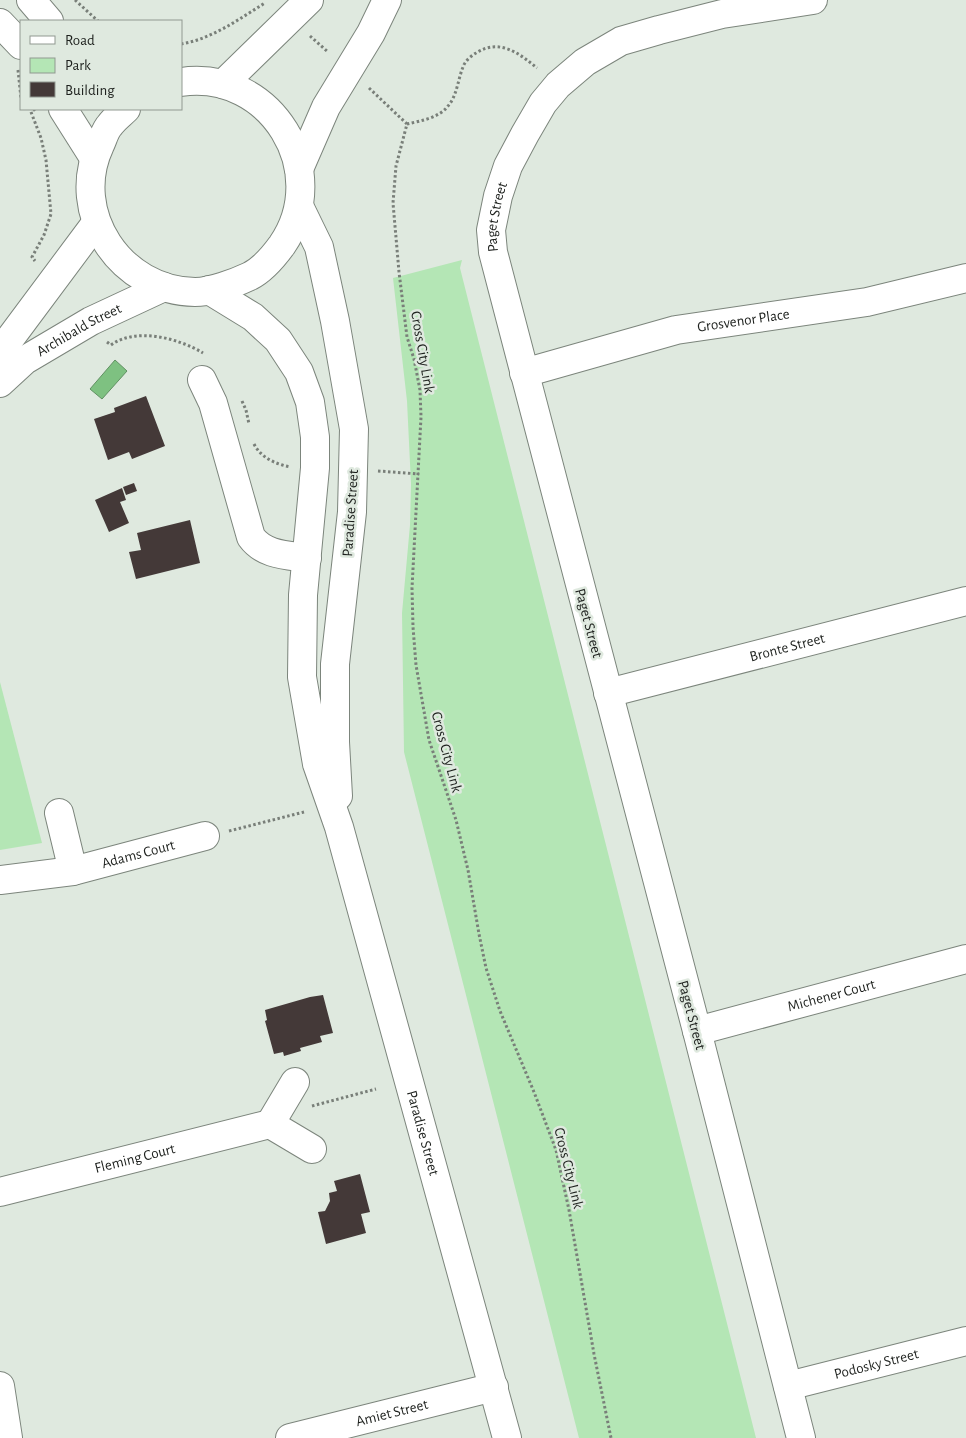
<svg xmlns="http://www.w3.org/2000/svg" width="966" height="1438" font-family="'Alegreya Sans',sans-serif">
<rect width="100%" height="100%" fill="#dfe9df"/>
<!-- green -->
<g fill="#b4e6b5">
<polygon points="462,260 460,268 756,1438 579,1438 404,752 402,613 410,525 411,484 407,401 393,278"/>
<polygon points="0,682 42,843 0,850"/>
</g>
<!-- water -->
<polygon fill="#7ec181" stroke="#619163" points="115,360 127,371 102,399 90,389"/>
<!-- building -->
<g fill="#443938">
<polygon points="146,396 165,446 132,459 129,452 108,460 94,419 115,412 114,408"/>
<polygon points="134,483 137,491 126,495 123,487"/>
<polygon points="122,488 126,500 120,502 129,523 109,532 95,500"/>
<polygon points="190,520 200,563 136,579 129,552 141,550 137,533"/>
<polygon points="323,995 333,1033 320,1036 322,1042 300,1048 301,1051 284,1056 283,1052 274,1054 265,1021 267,1020 265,1010 310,997"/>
<polygon points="360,1174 370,1212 361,1214 366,1233 326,1244 318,1212 325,1211 330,1201 329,1193 337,1191 334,1181"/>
</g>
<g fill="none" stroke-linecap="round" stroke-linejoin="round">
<!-- minor casing -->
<g stroke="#7c857c" stroke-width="30">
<g id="minor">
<polyline points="31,0 49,21"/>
<polyline points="0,23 21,45"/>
<polyline points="223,84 309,0"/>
<polyline points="63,109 94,158"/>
<path d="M 126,109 C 121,114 114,119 110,125 C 105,130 103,139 100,145 C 68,213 121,291 195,292 C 211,292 235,283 250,276 C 262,270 274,256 282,245 C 333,171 271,69 181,82"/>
<polyline points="299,169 326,107 371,33 387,0"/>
<polyline points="299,206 319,247 335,321 354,429 352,512 335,664 335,742 338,796"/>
<path id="s1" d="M 209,290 L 253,317 L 278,340 L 299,372 L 310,402 L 315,437 L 315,468 L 303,595 L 302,677 L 317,764 L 339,827 L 507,1438"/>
<polyline points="0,352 96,223"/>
<path id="s2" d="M 524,373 L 676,330 L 867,302 L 966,278"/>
<path d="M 202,380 L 213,403 L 251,537 C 264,555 286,555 307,558"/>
<path id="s3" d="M 0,383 L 25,360 L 91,321 L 164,287"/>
<path id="s4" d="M 608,693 L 966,601"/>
<polyline points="59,813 73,871"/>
<path id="s5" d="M 0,880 L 73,871 L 205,836"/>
<path id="s6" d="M 697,1031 L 966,959"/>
<polyline points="295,1082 270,1124 312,1149"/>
<path id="s7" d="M 0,1192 L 270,1124"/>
<polyline points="0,1386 8,1438"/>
<path id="s8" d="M 788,1386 L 966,1341"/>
<path id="s9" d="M 290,1438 L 494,1387"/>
<path id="s10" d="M 801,1438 L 697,1031 L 493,252 L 491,230 L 498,196 L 508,166 L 525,134 L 543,103 L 558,85 L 585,62 L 621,41 L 659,30 L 722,14 L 813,0"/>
</g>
</g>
<!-- path -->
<g stroke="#797f79" stroke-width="3" stroke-dasharray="2.5 2.5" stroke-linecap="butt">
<polyline points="75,0 98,21"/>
<polyline points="310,36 328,52"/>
<path d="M 181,44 C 212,39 239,19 265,3"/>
<polyline points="18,70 21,98"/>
<polyline points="369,88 407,124 396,166 393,203 399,272 407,337 414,359 420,390 421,417 412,588 413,627 416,665 429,740 456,820 468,870 479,934 486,968 500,1011 534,1092 556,1150 569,1210 594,1354 611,1438"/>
<polyline points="35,109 31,112 41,138 46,160 51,214 44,235 32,257 35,261"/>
<path d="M 407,124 C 420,121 439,118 448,106 C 457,96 458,79 463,67 C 465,61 471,56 476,53 C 499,38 519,53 537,68"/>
<path d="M 107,342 L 111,345 C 136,327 178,338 203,353"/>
<polyline points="242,401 246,410 249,424"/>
<path d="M 254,444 C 261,458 276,464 290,467"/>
<polyline points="378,471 419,474"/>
<polyline points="229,831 304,812"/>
<polyline points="312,1106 376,1089"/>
</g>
<!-- minor -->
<use href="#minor" stroke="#fff" stroke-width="28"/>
</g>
<g text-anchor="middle" stroke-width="5" stroke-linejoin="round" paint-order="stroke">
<!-- street labels -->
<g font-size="15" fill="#1d201d" stroke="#dfe9df">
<text dy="5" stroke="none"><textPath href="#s10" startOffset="1261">Paget Street</textPath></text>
<text dy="5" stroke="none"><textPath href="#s2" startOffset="226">Grosvenor Place</textPath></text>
<text dy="5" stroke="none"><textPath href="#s3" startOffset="96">Archibald Street</textPath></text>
<text transform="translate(423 352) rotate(80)" y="5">Cross City Link</text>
<text transform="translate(350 513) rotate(-86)" y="5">Paradise Street</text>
<text transform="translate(589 623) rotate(75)" y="5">Paget Street</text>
<text dy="5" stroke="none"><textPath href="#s4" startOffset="185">Bronte Street</textPath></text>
<text transform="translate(447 752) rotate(75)" y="5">Cross City Link</text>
<text dy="5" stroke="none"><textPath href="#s5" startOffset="141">Adams Court</textPath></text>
<text dy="5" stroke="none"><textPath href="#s6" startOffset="139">Michener Court</textPath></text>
<text transform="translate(692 1015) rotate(75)" y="5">Paget Street</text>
<text dy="5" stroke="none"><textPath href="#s1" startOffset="904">Paradise Street</textPath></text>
<text dy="5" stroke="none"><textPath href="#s7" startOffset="139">Fleming Court</textPath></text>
<text transform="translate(569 1168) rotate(76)" y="5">Cross City Link</text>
<text dy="5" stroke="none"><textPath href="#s8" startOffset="91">Podosky Street</textPath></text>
<text dy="5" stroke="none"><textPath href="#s9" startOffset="105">Amiet Street</textPath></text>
</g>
</g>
<!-- legend -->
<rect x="20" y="20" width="162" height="90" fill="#dfe9df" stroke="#919991"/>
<rect x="30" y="36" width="25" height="8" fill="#ffffff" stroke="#919991"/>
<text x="65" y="45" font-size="15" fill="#1d201d">Road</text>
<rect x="30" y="58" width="25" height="15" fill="#b4e6b5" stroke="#919991"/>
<text x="65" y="70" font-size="15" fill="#1d201d">Park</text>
<rect x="30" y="82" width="25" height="15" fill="#443938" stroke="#919991"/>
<text x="65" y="95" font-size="15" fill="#1d201d">Building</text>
</svg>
